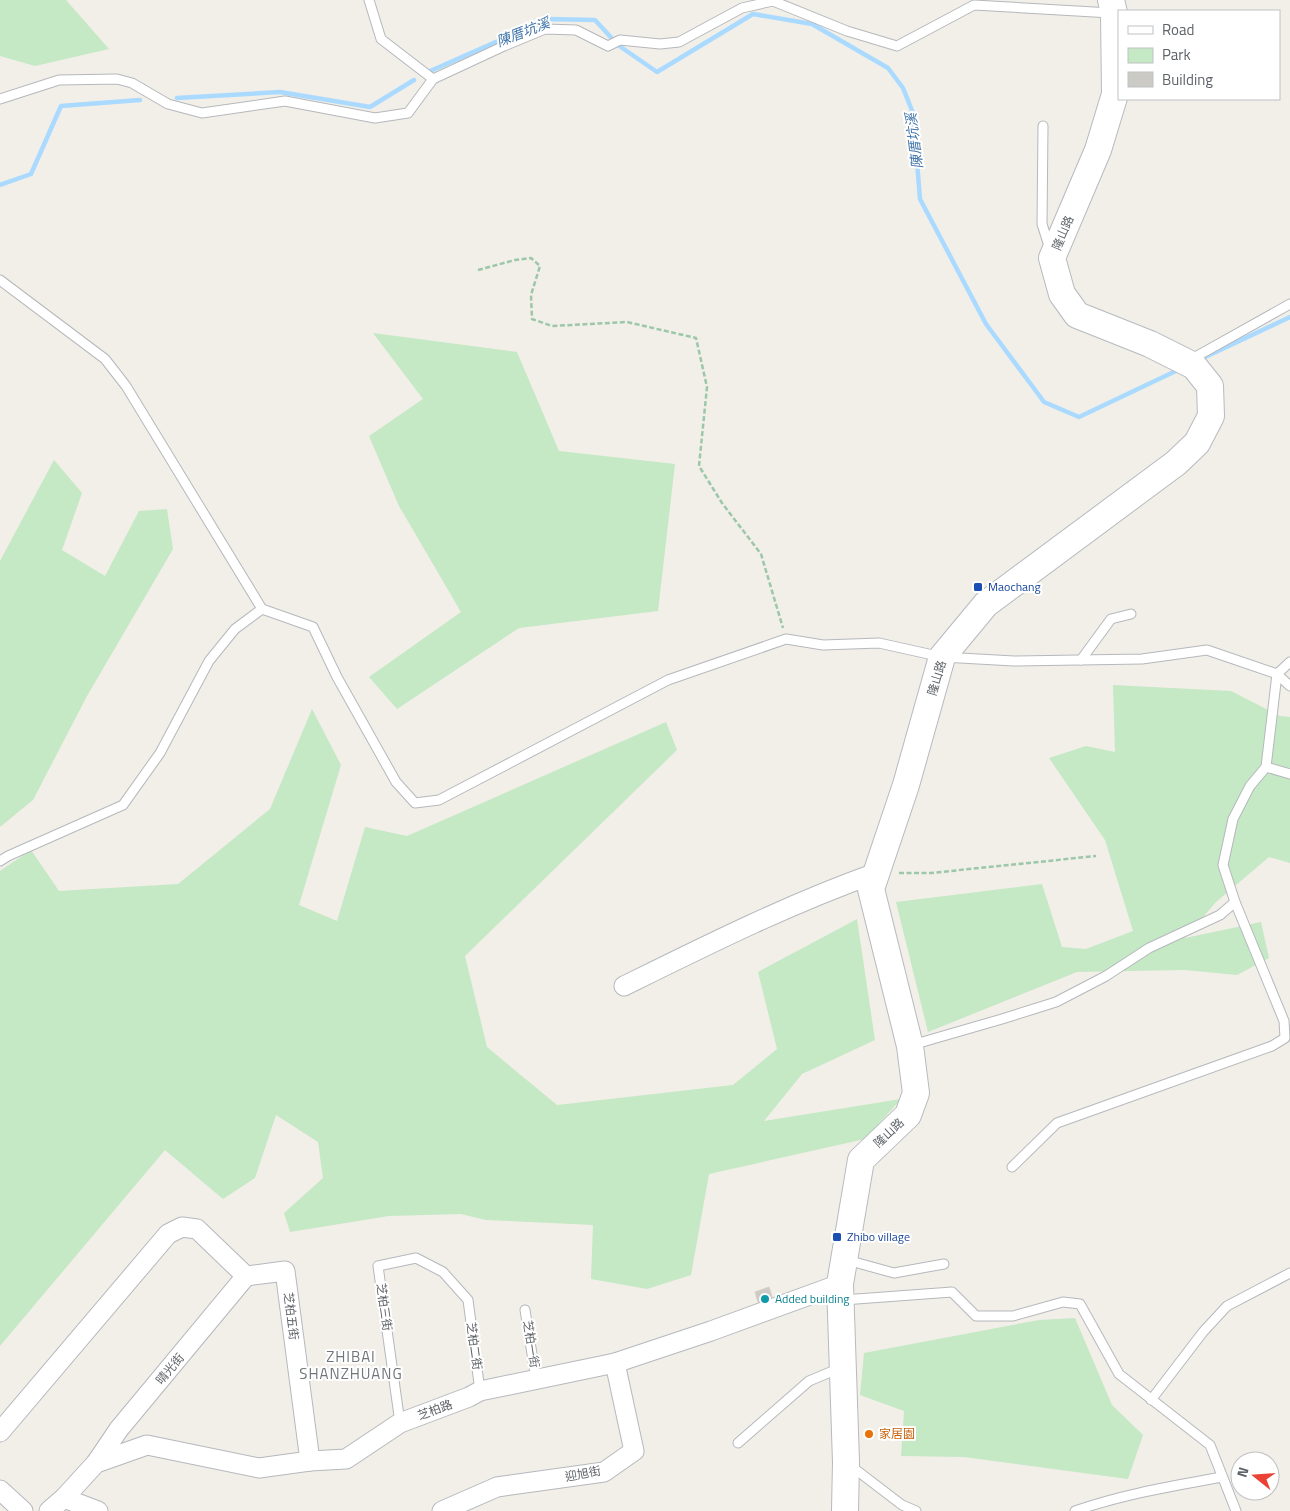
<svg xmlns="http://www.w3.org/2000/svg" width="1290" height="1511" font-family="'Titillium Web','Noto Sans TC',sans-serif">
<rect width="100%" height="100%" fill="#f1efe8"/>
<!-- green -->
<g fill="#c5e8c5">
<polygon points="0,0 66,0 109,49 35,66 0,56"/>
<polygon points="373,333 517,352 559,451 675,464 658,611 519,628 397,709 369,677 461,612 399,506 369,436 423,399"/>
<polygon points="54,460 82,493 62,550 105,576 139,511 167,509 173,549 87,696 33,800 0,827 0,561"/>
<polygon points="1113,685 1231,691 1280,716 1290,717 1290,863 1269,857 1216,902 1185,938 1261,922 1269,958 1237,975 1185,970 1077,972 928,1032 896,902 1042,884 1062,947 1086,949 1133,931 1105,840 1049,758 1086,746 1115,752"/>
<polygon points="312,709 341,765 299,905 337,921 365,827 407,836 666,722 677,750 465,956 487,1047 557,1105 733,1085 777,1049 758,972 857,919 875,1040 802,1074 764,1121 901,1099 865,1139 709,1174 691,1275 647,1289 591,1279 593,1225 486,1220 461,1214 389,1216 290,1232 284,1213 323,1178 318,1142 276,1115 255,1178 223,1199 165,1150 0,1346 0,871 31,850 59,891 178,884 270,809"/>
<polygon points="1075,1318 1112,1405 1143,1435 1128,1479 964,1457 901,1456 904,1411 860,1395 864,1353 1039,1320"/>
</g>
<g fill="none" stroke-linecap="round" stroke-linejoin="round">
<!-- stream -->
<g stroke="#aadaff" stroke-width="4.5">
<polyline points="428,72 548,19 595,20 618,45 657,72 753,14 812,24 888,68 903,88 913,113 920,199 986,324 1044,402 1079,417 1180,369"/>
<polyline points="177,98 280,92 370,107 414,80"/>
<polyline points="0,185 31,174 61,106 140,100"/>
<polyline points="1201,359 1290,317"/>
</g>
</g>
<!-- building -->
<polygon fill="#cccac5" stroke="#d6d1c6" points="769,1287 772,1297 758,1302 755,1292"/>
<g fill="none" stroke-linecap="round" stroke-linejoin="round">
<!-- lane casing -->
<g stroke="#b5b8bc" stroke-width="11">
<g id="lane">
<polyline points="369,0 381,39 433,79"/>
<polyline points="0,99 59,80 117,79 132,83 168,104 202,113 285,101 375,118 408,113 433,79 504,46 545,29 576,30 608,46 620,40 660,44 679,42 742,8 773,1 847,31 897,46 974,5 1111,13"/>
<polyline points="1043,126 1042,224 1050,249"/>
<polyline points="0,280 105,359 126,386 262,609"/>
<polyline points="1190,360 1290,304"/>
<polyline points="1081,660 1111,619 1131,614"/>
<polyline points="1266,767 1290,774"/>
<polyline points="0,861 8,856 123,805 160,753 209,661 235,629 262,609 313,627 337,677 396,782 415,803 439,800 668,680 786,639 823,645 879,643 942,657 1014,661 1142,659 1207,650 1277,674 1290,686"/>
<polyline points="912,1045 1002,1019 1056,1002 1106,976 1149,948 1220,915 1235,902 1223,865 1233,819 1250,786 1266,767 1277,674 1290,662"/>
<polyline points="1012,1167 1057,1123 1272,1046 1285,1038 1284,1021 1235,902"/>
<polyline points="847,1260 894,1273 944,1264"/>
<polyline points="843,1300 952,1292 976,1316 1013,1316 1063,1302 1080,1304 1119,1374 1210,1445 1236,1511"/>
<polyline points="525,1310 536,1379"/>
<polyline points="1151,1400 1203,1332 1227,1306 1290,1273"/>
<polyline points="400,1423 378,1266 416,1258 443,1272 468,1300 480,1391"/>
<polyline points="738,1443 809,1381 840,1368"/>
<polyline points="851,1466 902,1505 916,1511"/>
<path d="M 1075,1511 C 1123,1494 1173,1486 1222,1477"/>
</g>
</g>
<!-- street casing -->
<g stroke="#b5b8bc" stroke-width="21">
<g id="street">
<path d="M 624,986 C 707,945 789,904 876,873"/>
<polyline points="246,1276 285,1271 310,1461"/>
<polyline points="0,1432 168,1234 182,1227 197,1229 246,1276"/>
<polyline points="96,1463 119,1429 246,1276"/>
<polyline points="0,1490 23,1511"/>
<polyline points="64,1498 98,1511"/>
<polyline points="49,1511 64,1498 96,1463 147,1445 259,1468 310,1461 346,1459 400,1423 469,1397 480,1391 615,1363 711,1331 840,1284"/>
<polyline points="442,1511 497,1487 604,1472 634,1451 615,1363"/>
</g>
</g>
<!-- secondary casing -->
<g stroke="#b6babf" stroke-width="28">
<polyline id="secondary" points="845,1511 846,1462 840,1284 861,1160 908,1115 916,1093 910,1046 871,889 906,785 942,657 986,604 1176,463 1197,443 1211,416 1210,386 1194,366 1150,344 1077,315 1062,294 1052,258 1098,150 1115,94 1114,13 1111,0"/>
</g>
<!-- path -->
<g stroke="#9cc7a9" stroke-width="2.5" stroke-dasharray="5 2.5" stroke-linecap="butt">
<polyline points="478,270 515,260 531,258 540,266 531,295 532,319 552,326 627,322 696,338 707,387 699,466 722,503 761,554 783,628"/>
<polyline points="899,873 931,873 1096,856"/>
</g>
<!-- lane -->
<use href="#lane" stroke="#fff" stroke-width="9"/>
<!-- street -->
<use href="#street" stroke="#fff" stroke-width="19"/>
<!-- secondary -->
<use href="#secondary" stroke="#fff" stroke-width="26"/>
</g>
<!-- markers -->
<g fill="#1a4fb4" stroke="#fff" stroke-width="2">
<rect x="973" y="582" width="10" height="10" rx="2.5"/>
<rect x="832" y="1232" width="10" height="10" rx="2.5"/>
</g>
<circle fill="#0f9aa8" stroke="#fff" stroke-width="2" cx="765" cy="1299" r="5"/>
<circle fill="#e8710a" stroke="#fff" stroke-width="2" cx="869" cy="1434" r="5"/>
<g text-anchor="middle" stroke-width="4" stroke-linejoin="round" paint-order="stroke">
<!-- street labels -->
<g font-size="12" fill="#5f6368" stroke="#fff">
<text transform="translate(1063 233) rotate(-67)" y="4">隆山路</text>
<text transform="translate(937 678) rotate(-73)" y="4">隆山路</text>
<text transform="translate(889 1133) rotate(-43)" y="4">隆山路</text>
<text transform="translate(384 1307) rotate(82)" y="4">芝柏三街</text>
<text transform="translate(291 1316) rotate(83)" y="4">芝柏五街</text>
<text transform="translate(531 1344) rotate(81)" y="4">芝柏一街</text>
<text transform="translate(474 1346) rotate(82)" y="4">芝柏二街</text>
<text transform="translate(170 1369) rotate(-50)" y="4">晴光街</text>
<text transform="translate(435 1410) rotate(-20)" y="4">芝柏路</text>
<text transform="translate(583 1474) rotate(-11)" y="4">迎旭街</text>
</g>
<!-- transit labels -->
<g font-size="12" fill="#164399" stroke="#fff" text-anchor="start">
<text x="988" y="591">Maochang</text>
<text x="847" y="1241">Zhibo village</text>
</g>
<!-- culture labels -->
<g font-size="12" fill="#0d838f" stroke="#fff" text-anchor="start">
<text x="775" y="1303">Added building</text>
</g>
<!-- food labels -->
<g font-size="12" fill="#c56008" stroke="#fff" text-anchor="start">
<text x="879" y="1438">家居園</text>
</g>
<!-- water labels -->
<g font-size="14" font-style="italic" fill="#4174aa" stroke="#fff">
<text transform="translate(523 32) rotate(-21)" y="5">陳厝坑溪</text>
<text transform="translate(914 141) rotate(-97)" y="5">陳厝坑溪</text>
</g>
<!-- quarter labels -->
<g font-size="15" letter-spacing="1" fill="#70757a" stroke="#fff">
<text x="351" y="1362">ZHIBAI<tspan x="351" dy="17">SHANZHUANG</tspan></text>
</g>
</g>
<!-- legend -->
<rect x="1118" y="10" width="162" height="90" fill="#ffffff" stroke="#bfc1c3"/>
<rect x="1128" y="26" width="25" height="8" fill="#ffffff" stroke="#bfc1c3"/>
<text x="1162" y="35" font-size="15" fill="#5f6368">Road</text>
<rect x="1128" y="48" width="25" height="15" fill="#c5e8c5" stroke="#bfc1c3"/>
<text x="1162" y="60" font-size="15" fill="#5f6368">Park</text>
<rect x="1128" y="72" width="25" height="15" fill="#cccac5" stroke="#bfc1c3"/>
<text x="1162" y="85" font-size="15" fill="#5f6368">Building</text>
<!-- north arrow -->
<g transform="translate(1255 1476) rotate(287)"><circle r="24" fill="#ffffff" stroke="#bfc1c3"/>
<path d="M0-4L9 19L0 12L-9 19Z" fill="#ea4335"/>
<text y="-8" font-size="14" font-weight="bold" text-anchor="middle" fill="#5f6368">N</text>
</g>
</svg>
